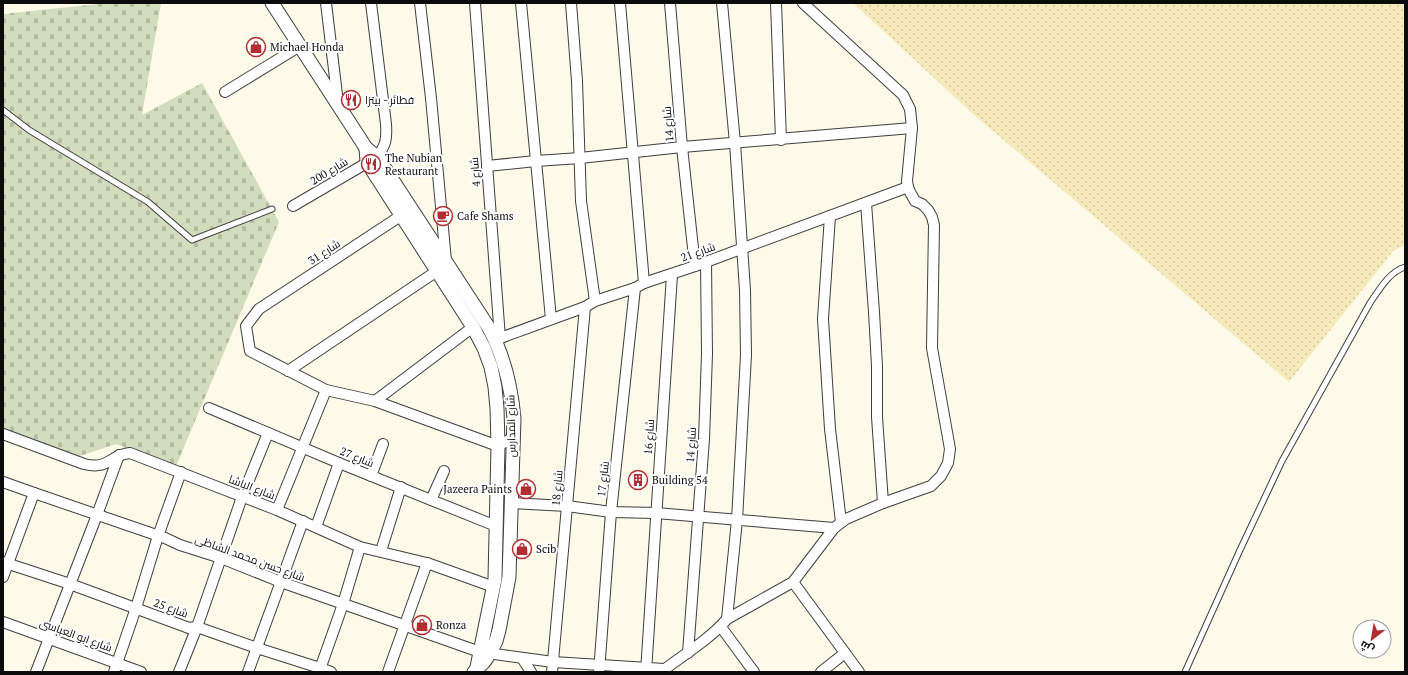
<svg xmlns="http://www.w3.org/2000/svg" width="1408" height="675" font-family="'PT Serif',Cairo,serif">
<defs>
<pattern id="sand-dots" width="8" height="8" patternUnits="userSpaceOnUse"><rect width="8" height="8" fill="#f6eaba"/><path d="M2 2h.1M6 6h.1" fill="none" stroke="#d2c79f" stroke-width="1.8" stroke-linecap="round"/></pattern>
<pattern id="cemetery-stones" width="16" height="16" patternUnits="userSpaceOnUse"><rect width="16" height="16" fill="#d2ddbe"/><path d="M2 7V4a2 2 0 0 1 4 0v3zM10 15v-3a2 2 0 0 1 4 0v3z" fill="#b3bca2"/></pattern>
</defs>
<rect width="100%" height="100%" fill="#fefaea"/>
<!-- sand -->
<polygon fill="url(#sand-dots)" points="853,3 1405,3 1405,245 1394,250 1289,382 973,114"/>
<!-- cemetery -->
<polygon fill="url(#cemetery-stones)" points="107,3 161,3 142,115 202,83 279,222 176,466 116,444 77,457 3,431 3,14"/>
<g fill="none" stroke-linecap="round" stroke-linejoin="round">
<!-- service casing -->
<g stroke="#3e3e3e" stroke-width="7">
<g id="service">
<polyline points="3,110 29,130 148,202 192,240 272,209"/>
<path d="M 1185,672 L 1240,550 L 1282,461 L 1370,303 C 1379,290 1389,272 1405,267"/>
</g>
</g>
<!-- minor casing -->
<g stroke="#3e3e3e" stroke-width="12">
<g id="minor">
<polyline points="326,3 338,103"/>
<polyline points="420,3 431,98 446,261"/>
<polyline points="475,3 500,338"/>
<polyline points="521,3 551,319"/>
<polyline points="571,3 577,81 581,201 595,301"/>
<polyline points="620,3 644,283"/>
<polyline points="670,3 682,147 695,266"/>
<polyline points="722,3 735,143 745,290 746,355 737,520 727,619"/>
<polyline points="776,3 781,140"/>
<polyline points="225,92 300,46"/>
<polyline points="487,166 536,161 580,158 682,147 912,128"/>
<polyline points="866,203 874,312 877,366 877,417 883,503"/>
<path d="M 293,206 L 377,157 C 386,145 387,139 386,124 L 371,3"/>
<polyline points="402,215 259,309 246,326 250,351 326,390 375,401 498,446 512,438"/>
<polyline points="830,216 823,319 830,429 841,522"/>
<polyline points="495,340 585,307 595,301 635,288 644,283 695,266 908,187"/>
<polyline points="288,371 437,271"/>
<polyline points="375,401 473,327"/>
<polyline points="209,408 339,463 496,526"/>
<path d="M 3,434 L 84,464 C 110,470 109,455 130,453 L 277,510 L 360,547 L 427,563 L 494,587"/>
<polyline points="371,476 383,444"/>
<polyline points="3,482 34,493 165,538 180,545 221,558 281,582 480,652 553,662 664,669 666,672"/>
<polyline points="431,500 444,471"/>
<polyline points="511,503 567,506 611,512 656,513 834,528"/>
<polyline points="277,510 326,390"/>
<polyline points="316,527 339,463"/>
<polyline points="381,551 401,487"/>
<polyline points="3,562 70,584 189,628 197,627 257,648 320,668 331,672"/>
<polyline points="3,577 34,493"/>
<polyline points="793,582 859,672"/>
<polyline points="3,622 141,672"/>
<polyline points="721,627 754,672"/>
<polyline points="688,653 704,439 707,354 706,262"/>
<polyline points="522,658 531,672"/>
<polyline points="36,672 97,515 119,455"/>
<polyline points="114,672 136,608 158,536 181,472"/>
<polyline points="179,672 197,627 242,497 268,433"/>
<polyline points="248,672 303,521"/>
<polyline points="319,672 343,604 360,547"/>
<polyline points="388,672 427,563"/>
<polyline points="552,672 585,307"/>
<polyline points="599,672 611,512 635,288"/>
<polyline points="646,672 672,275"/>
<path d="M 661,672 C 683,655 709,640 727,619 L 793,582 L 834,528 L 846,519 L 883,503 L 931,486 L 941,476 L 948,463 L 950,449 L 932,348 L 934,225 L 932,217 L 928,210 L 922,204 L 915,201 L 910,192 L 908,187 L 907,181 L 912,128 L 910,109 L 903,95 L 803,3"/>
<polyline points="821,672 845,653"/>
</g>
</g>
<!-- tertiary casing -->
<g stroke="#3e3e3e" stroke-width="15">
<g id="tertiary">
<path d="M 272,3 L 366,148 L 377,157 L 384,167 L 489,328 C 504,356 511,385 514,418 L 509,577 L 499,630 L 496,641 L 490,653 L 484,662 L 474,672"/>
<polyline points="366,148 367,162 473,327 484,348 491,367 495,387 497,408 498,446 495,579 477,667"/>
</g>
</g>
<!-- service -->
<use href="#service" stroke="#fff" stroke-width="5"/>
<!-- minor -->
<use href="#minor" stroke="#fff" stroke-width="10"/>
<!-- tertiary -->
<use href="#tertiary" stroke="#fff" stroke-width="13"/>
</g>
<!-- icons -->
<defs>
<g id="shop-ring" transform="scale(1)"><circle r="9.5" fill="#fff" stroke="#b12d32" stroke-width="1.5"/><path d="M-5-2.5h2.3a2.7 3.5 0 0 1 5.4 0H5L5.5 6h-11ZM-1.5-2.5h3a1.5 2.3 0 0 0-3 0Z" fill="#b12d32"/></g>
<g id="restaurant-ring" transform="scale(1)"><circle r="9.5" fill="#fff" stroke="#b12d32" stroke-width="1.5"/><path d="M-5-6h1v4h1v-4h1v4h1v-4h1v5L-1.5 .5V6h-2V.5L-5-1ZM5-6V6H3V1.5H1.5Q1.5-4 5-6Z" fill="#b12d32"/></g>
<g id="cafe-ring" transform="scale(1)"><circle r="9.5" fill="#fff" stroke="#b12d32" stroke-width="1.5"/><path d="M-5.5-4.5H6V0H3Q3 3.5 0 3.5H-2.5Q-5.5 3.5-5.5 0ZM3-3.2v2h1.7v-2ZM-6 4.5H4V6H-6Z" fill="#b12d32"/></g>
<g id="building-ring" transform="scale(1)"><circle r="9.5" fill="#fff" stroke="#b12d32" stroke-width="1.5"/><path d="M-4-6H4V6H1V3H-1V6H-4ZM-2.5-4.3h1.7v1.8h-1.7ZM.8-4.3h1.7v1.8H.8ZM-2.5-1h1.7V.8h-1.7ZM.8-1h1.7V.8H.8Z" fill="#b12d32"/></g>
</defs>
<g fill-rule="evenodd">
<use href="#shop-ring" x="256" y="47"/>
<use href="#restaurant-ring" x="351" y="100"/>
<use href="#restaurant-ring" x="371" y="164"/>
<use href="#cafe-ring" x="443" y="216"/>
<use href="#building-ring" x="638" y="480"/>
<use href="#shop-ring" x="526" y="489"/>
<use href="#shop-ring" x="522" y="549"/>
<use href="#shop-ring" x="422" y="625"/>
</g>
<g text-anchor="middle" stroke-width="4" stroke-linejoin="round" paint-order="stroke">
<!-- poi labels -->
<g font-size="11" fill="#0b0b0b" stroke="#fff" text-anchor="start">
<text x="270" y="51">Michael Honda</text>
<text x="365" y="104">فطائر - بيتزا</text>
<text x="385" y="162">The Nubian<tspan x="385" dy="13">Restaurant</tspan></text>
<text x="457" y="220">Cafe Shams</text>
<text x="652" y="484">Building 54</text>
<text x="512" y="493" text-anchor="end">Jazeera Paints</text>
<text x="536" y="553">Scib</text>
<text x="436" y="629">Ronza</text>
</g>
<!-- street labels -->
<g font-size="11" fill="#0b0b0b" stroke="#fff">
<text transform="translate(668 124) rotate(-95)" y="4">شارع 14</text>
<text transform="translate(329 171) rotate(-31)" y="4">شارع 200</text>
<text transform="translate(475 172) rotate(-94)" y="4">شارع 4</text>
<text transform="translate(324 252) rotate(-33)" y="4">شارع 31</text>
<text transform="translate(698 252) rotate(-20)" y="4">شارع 21</text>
<text transform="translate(511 426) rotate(-91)" y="4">شارع المدارس</text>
<text transform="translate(649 437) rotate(-86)" y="4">شارع 16</text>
<text transform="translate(691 445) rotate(-87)" y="4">شارع 14</text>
<text transform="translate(357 457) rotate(22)" y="4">شارع 27</text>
<text transform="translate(603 479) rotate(-84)" y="4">شارع 17</text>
<text transform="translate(252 487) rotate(21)" y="4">شارع الباشا</text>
<text transform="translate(557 488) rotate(-85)" y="4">شارع 18</text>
<text transform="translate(250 558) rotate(20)" y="4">شارع حسن محمد الشاظى</text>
<text transform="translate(171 608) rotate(20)" y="4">شارع 25</text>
<text transform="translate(76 635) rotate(20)" y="4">شارع ابو العباسى</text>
</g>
</g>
<!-- border -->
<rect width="1408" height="675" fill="none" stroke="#0b0b0b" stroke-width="8"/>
<!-- north arrow -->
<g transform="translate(1372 639) rotate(211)"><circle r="19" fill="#ffffff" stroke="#9d9d9d"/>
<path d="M0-3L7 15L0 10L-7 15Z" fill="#b12d32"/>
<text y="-6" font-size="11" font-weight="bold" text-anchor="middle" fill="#0b0b0b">ش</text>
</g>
</svg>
